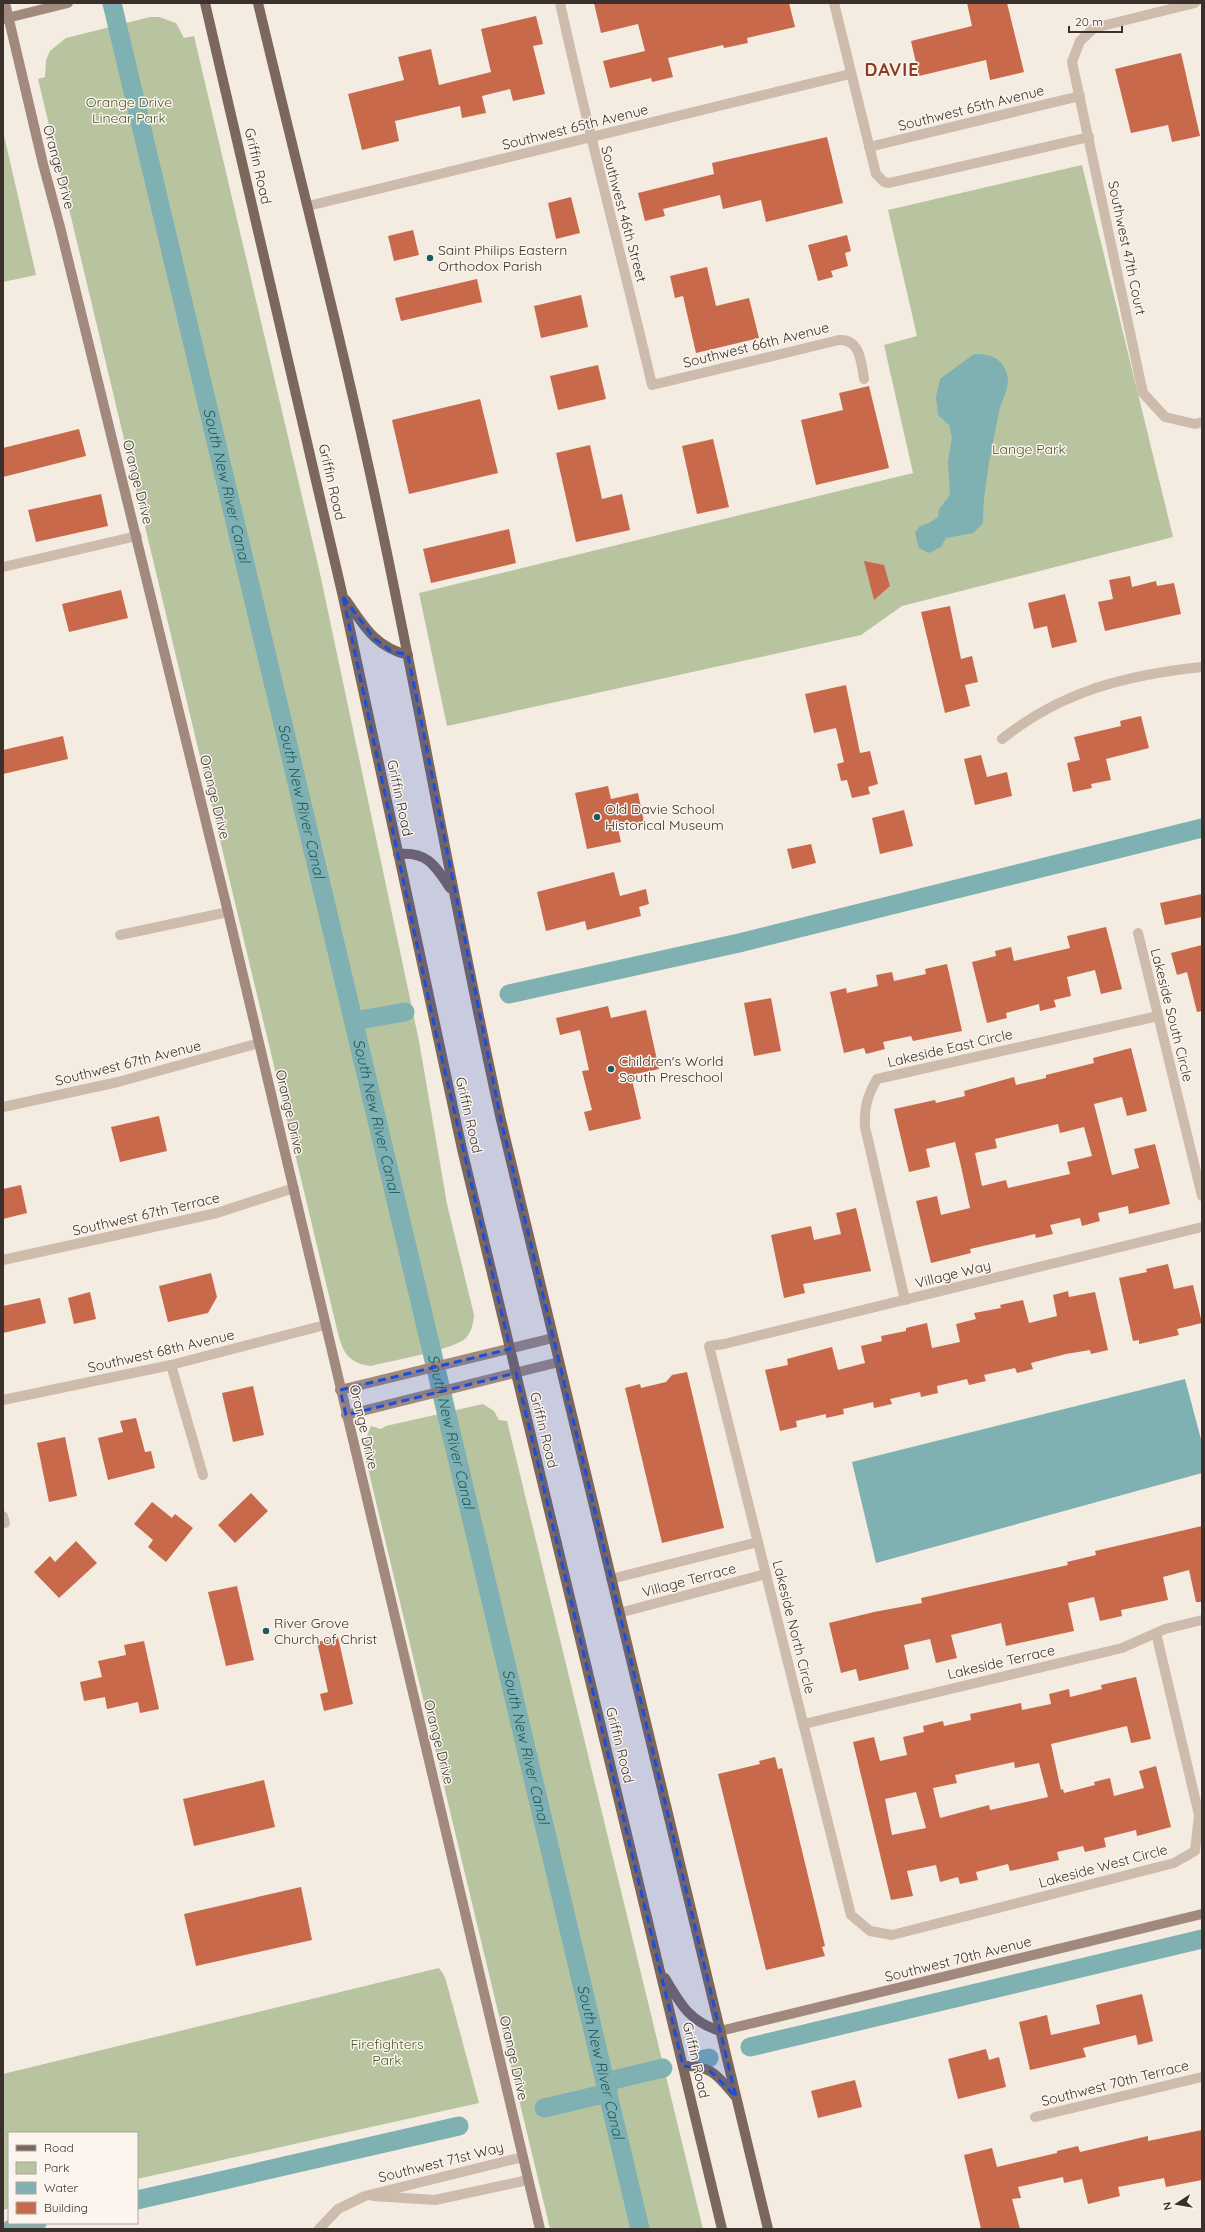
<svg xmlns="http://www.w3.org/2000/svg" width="1205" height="2232" font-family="Quicksand,sans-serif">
<rect width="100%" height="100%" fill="#f4ebe1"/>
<!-- green -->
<g fill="#b8c4a0">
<path d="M 150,17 L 159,17 L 176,23 L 184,38 L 194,36 L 319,569 L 419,1041 L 447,1204 L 474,1315 C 473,1324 472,1331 466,1338 C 451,1351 393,1360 371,1366 C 343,1363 341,1345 335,1321 L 38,79 L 45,77 L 46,60 L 50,51 L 66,38 Z"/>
<polygon points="3,131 36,275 3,282"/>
<polygon points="1082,165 1173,537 902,606 861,635 447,726 419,593 913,473 884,345 917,336 888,210"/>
<polygon points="483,1404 494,1411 499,1420 507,1421 703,2229 550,2229 365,1456 364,1443 371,1426 381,1429 386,1426"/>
<polygon points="439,1968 445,1977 479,2103 137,2179 137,2133 9,2133 9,2208 3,2210 3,2074"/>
</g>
<!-- water -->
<g fill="#7fb0b2">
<path d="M 974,354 C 987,354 1000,356 1006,371 C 1012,386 1002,398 999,412 C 992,448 983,486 983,523 L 973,533 L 946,538 L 941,547 L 929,553 L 919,548 L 915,533 L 920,526 L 929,523 L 938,517 L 939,509 L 950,495 L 948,462 L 952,437 L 949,425 L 938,415 L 936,397 L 940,379 Z"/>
<polygon points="1185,1379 1202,1443 1202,1473 876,1563 852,1462"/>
</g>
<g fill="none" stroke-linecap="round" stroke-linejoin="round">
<!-- canal -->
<g stroke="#7fb0b2" stroke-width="19">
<path id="s1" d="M 112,3 L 640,2229"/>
<polyline points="509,994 739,943 1202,828"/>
<polyline points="354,1021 405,1012"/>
<polyline points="750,2047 1202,1939"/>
<polyline points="704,2059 709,2058"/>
<polyline points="605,2082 663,2068"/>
<polyline points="544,2108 608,2093"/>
<polyline points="137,2200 459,2126"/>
<polyline points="11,2229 37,2223"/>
</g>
</g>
<!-- building -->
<g fill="#c8694b" fill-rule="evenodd">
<polygon points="594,3 789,3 795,27 747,38 748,43 724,48 723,45 668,58 673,77 652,82 651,78 610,88 603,61 645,51 638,24 601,33"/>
<polygon points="967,3 1007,3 1024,72 990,80 986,60 919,76 911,41 972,26"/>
<polygon points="536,16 543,44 533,46 545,94 513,101 510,89 482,96 486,113 462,118 460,106 395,121 399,141 362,150 348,94 404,80 398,57 431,49 439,85 491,72 481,29"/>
<polygon points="1181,53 1200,136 1172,142 1168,125 1131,133 1115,69"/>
<polygon points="827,137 843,203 766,222 761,200 723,209 720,195 663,209 665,216 645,221 638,193 714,174 712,163"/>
<polygon points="571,197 580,233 556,239 548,203"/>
<polygon points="413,230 419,255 394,261 388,236"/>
<polygon points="847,235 851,251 845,253 848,266 831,271 833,277 818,281 808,245"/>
<polygon points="707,267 716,306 749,298 759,338 696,353 683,296 675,298 670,276"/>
<polygon points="477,279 482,302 401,321 395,298"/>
<polygon points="581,295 588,327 541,338 534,306"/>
<polygon points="598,365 606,399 558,410 550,376"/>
<polygon points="869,386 889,468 816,485 801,420 843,410 839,393"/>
<polygon points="480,399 498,473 409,494 392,420"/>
<polygon points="79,429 86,456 3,477 3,448"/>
<polygon points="713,439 729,507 697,514 682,446"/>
<polygon points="590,445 602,499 622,494 630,530 576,542 556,453"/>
<polygon points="101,494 108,526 36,542 28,510"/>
<polygon points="509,529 516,563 431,583 423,549"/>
<polygon points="864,561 884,565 890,586 874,600"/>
<polygon points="1130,576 1132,587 1156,581 1157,586 1174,583 1181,614 1105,631 1098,602 1113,599 1109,580"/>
<polygon points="121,590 128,618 69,632 62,604"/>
<polygon points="1065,594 1077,642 1052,648 1047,626 1034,629 1028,603"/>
<polygon points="950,606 961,659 972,656 978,682 965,685 970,706 945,713 921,612"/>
<polygon points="846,685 860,753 870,751 878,784 868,787 870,794 852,798 847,780 841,781 837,764 844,762 836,728 814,733 805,694"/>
<polygon points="1141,716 1149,748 1106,759 1111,780 1091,784 1092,788 1073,792 1067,763 1080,760 1074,737 1121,726 1120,721"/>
<polygon points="63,736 68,759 3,774 3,750"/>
<polygon points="981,755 987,777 1007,772 1012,796 975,805 964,759"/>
<polygon points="608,786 611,799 638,793 644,822 618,828 621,842 587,849 575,793"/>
<polygon points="904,810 913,846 880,854 872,818"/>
<polygon points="811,844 816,863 792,869 787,849"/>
<polygon points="614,872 620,896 646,889 649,904 639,907 641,916 587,930 585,921 546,931 537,892"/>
<polygon points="1202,894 1202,917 1165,925 1160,903"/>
<polygon points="1106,927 1122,989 1101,994 1095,970 1067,977 1071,996 1054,1000 1056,1007 1040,1011 1039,1004 1006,1013 1007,1018 987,1023 972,962 996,956 995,951 1011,947 1014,961 1070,948 1067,936"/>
<polygon points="1202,945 1202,1011 1197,1012 1187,972 1177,975 1171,953"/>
<polygon points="947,964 962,1031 913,1041 911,1036 883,1042 885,1049 866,1054 864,1048 844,1053 830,992 846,988 847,993 878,986 876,975 892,972 894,981 926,974 925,969"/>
<polygon points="771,998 781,1051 754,1056 744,1003"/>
<polygon points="608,1006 611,1018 646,1010 659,1069 631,1075 641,1119 589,1131 584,1112 592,1110 582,1071 589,1070 580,1030 560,1035 556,1018"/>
<path d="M 1131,1048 L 1147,1111 L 1127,1116 L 1122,1097 L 1094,1104 L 1112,1175 L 1139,1168 L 1134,1149 L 1155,1144 L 1170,1204 L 1129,1214 L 1128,1206 L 1098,1213 L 1100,1221 L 1082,1226 L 1080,1218 L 1050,1225 L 1053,1234 L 1036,1238 L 1035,1234 L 970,1249 L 971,1253 L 931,1263 L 916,1201 L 937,1196 L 941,1215 L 970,1208 L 960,1162 L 955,1142 L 926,1149 L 930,1167 L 909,1172 L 894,1109 L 935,1100 L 936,1103 L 965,1096 L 964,1091 L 1014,1077 L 1016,1085 L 1046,1078 L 1046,1075 L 1094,1063 L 1093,1058 ZM 1058,1124 L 1060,1133 L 1084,1127 L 1092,1156 L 1067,1162 L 1070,1174 L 1008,1188 L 1006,1180 L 982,1186 L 975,1153 L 997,1148 L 995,1139 Z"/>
<polygon points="159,1116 167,1151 120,1162 111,1127"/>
<polygon points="21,1185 27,1213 3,1219 3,1189"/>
<polygon points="856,1208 871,1271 803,1284 805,1293 784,1298 771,1235 811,1226 814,1240 841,1234 836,1213"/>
<polygon points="1168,1264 1174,1289 1193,1285 1202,1323 1177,1329 1179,1335 1139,1344 1139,1340 1133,1341 1119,1278 1147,1272 1146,1269"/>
<polygon points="211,1273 217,1297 208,1313 168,1322 159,1286"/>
<polygon points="1068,1291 1069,1297 1095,1292 1108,1350 1091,1354 1090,1350 1066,1354 1031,1363 1033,1369 1017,1373 1015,1368 984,1375 986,1381 969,1385 967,1379 937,1386 938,1393 921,1397 920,1392 890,1399 892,1404 874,1408 873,1402 843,1409 844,1414 826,1418 826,1414 796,1421 797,1427 780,1431 765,1370 788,1365 787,1359 832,1347 838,1370 865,1363 861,1346 882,1341 881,1336 906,1331 906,1328 927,1323 932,1348 960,1342 956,1324 976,1319 974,1313 1001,1308 1000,1305 1023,1300 1029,1323 1057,1316 1053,1295"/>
<polygon points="90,1292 96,1319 74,1324 68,1298"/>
<polygon points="40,1298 46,1323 3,1333 3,1306"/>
<polygon points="687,1372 724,1528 662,1543 625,1388 640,1384 641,1388 666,1382 672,1375"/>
<polygon points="253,1386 264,1435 233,1442 222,1393"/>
<polygon points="136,1418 145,1452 151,1451 155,1468 108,1480 98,1438 123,1432 120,1421"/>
<polygon points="65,1437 77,1496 49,1502 37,1443"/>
<polygon points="251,1493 268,1511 235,1543 218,1525"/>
<polygon points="152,1502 172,1518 175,1514 193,1528 166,1562 148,1547 153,1540 134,1524"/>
<polygon points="1202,1526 1202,1602 1196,1602 1189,1570 1163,1577 1168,1600 1121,1610 1122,1616 1100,1621 1094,1597 1068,1603 1074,1631 1006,1646 1001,1623 951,1635 957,1658 936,1663 930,1639 904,1645 909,1669 859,1681 856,1669 841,1673 829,1623 874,1612 922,1603 921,1598 1068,1565 1067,1562 1096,1555 1095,1551"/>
<polygon points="76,1541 97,1563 59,1598 34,1572 50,1556 55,1562"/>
<polygon points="237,1586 254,1660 226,1666 208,1592"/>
<polygon points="338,1637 353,1704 324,1711 320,1694 328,1692 317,1642"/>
<polygon points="144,1641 159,1709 140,1713 138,1702 107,1709 105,1697 84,1701 80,1682 102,1677 98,1661 126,1655 124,1645"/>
<path d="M 1136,1677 L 1151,1739 L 1131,1743 L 1127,1726 L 1051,1744 L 1061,1790 L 1063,1789 L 1064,1793 L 1095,1785 L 1094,1782 L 1110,1778 L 1114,1796 L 1144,1788 L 1139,1771 L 1156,1766 L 1171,1827 L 1137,1836 L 1136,1830 L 1104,1838 L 1106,1847 L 1085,1852 L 1083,1846 L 1057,1852 L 1059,1860 L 1010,1871 L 1008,1864 L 976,1872 L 978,1880 L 960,1884 L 958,1877 L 940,1882 L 936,1865 L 907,1871 L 913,1896 L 891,1900 L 853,1742 L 874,1737 L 880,1761 L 907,1755 L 903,1737 L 924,1732 L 923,1726 L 943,1721 L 944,1726 L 971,1720 L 970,1714 L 1021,1703 L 1022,1710 L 1051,1704 L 1049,1694 L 1069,1689 L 1070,1697 L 1102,1689 L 1101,1685 ZM 1014,1762 L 1015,1768 L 1039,1763 L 1048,1797 L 990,1810 L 989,1805 L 940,1818 L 933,1788 L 957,1783 L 955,1775 ZM 916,1792 L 926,1828 L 892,1835 L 885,1799 Z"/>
<polygon points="775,1757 778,1769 782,1768 825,1946 822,1947 825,1956 766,1970 718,1774 760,1764 759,1761"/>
<polygon points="264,1780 275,1827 194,1846 183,1799"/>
<polygon points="301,1887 312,1940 196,1966 184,1914"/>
<polygon points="1142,1994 1153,2041 1138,2045 1136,2035 1083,2048 1086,2057 1030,2070 1019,2022 1047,2015 1051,2035 1100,2024 1096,2005"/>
<polygon points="986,2049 989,2060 999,2057 1006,2087 958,2099 948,2059"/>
<polygon points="855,2080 862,2107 818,2118 811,2091"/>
<polygon points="1202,2130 1202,2180 1166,2187 1164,2178 1118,2187 1120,2196 1088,2204 1082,2179 1064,2183 1063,2177 1018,2187 1021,2198 1012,2199 1020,2229 981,2229 964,2155 992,2148 997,2167 1057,2153 1057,2151 1078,2146 1080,2152 1148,2136 1148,2141"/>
</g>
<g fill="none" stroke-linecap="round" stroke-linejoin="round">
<!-- street -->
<g stroke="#cdbbac" stroke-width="10">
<path d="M 560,3 C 588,131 622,257 652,385 L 839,340 C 860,339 861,361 864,379"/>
<polyline points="834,3 876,174 884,182 889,183 1089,137"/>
<polyline points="1195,3 1094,28 1080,41 1072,62 1143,393 1165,417 1195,424 1202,422"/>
<polyline points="869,147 1080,96"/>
<polyline points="308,206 850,74"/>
<polyline points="3,567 137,536"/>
<path d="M 1002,739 C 1062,691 1126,675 1202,667"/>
<polyline points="1138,933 1202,1196"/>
<polyline points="120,935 228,912"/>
<polyline points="3,1107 118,1082 259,1043"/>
<polyline points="3,1260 217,1213 294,1188"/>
<path d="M 905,1300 L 865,1127 C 864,1108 867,1096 877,1079 L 1158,1016"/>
<polyline points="171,1365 203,1475"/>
<polyline points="3,1400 171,1365 325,1325"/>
<polyline points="3,1516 5,1523"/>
<polyline points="611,1579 758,1542"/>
<polyline points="619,1613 766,1574"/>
<polyline points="1156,1633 1199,1815 1195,1851 1174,1863 892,1935 870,1931 851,1915 709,1346 724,1344 1202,1227"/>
<polyline points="804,1724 1122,1648 1165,1629 1202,1620"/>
<polyline points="1035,2117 1202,2077"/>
<polyline points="373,2196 435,2200 528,2180"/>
<polyline points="319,2229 338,2209 365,2196 523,2157"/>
</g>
<!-- secondary -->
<g stroke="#a18a7d" stroke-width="10">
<polyline points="5,3 43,164 60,227 228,912 540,2229"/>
<polyline points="3,19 68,3"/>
<polyline points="340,1390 553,1338"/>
<polyline points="346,1415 559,1362"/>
<polyline points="720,2031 1202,1914"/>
</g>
<!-- primary -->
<g stroke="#7d675c" stroke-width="10">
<polyline points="205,3 343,597 462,1149 722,2229"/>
<path d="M 258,3 C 300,180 346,356 383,534 C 424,729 458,926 501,1120 L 768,2229"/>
<path d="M 346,600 C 364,626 375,647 408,655"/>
<path d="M 398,854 C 427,851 435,865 450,888"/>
<path d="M 665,1978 C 681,2005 689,2021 720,2031"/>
<path d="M 683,2066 C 711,2065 718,2076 735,2096"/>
</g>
</g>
<!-- marked area -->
<path fill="#1d4ed8" fill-opacity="0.2" stroke="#1d4ed8" stroke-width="3" stroke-dasharray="8 5" stroke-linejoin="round" d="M 343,597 L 375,639 L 391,651 L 408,655 L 501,1120 L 736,2097 L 708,2069 L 683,2066 L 516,1373 L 346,1415 L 340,1390 L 510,1349 L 434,1025 Z"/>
<!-- markers -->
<g fill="#1f5a5e" stroke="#fbf5ee" stroke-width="1.5">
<circle cx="430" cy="258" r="4"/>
<circle cx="597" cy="817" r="4"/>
<circle cx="611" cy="1069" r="4"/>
<circle cx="266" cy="1631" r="4"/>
</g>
<g text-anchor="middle" stroke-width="3" stroke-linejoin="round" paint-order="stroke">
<!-- park labels -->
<g font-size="14" fill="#4a5a2e" stroke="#fbf5ee">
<text x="129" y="107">Orange Drive<tspan x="129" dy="16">Linear Park</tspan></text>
<text x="1029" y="454">Lange Park</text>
<text x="387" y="2049">Firefighters<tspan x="387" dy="16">Park</tspan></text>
</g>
<!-- street labels -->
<g font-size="14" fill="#3b302b" stroke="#fbf5ee">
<text transform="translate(971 108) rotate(-14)" y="5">Southwest 65th Avenue</text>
<text transform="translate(575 127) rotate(-14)" y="5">Southwest 65th Avenue</text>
<text transform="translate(258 166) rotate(77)" y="5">Griffin Road</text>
<text transform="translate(59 167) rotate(75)" y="5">Orange Drive</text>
<text transform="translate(624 214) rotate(75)" y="5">Southwest 46th Street</text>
<text transform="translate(1127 248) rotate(78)" y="5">Southwest 47th Court</text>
<text transform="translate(756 345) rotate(-14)" y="5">Southwest 66th Avenue</text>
<text transform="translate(138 482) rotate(76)" y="5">Orange Drive</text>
<text transform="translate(332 482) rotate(77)" y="5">Griffin Road</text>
<text transform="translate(215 797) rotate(76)" y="5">Orange Drive</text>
<text transform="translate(400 798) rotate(78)" y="5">Griffin Road</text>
<text transform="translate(1172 1015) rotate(76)" y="5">Lakeside South Circle</text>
<text transform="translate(950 1048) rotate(-13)" y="5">Lakeside East Circle</text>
<text transform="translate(128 1063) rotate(-14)" y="5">Southwest 67th Avenue</text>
<text transform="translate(290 1112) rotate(77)" y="5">Orange Drive</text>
<text transform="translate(469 1115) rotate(77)" y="5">Griffin Road</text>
<text transform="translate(146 1214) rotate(-13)" y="5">Southwest 67th Terrace</text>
<text transform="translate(953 1274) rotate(-14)" y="5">Village Way</text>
<text transform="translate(161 1351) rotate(-13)" y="5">Southwest 68th Avenue</text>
<text transform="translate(364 1427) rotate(77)" y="5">Orange Drive</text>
<text transform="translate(544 1430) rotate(76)" y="5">Griffin Road</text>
<text transform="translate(689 1580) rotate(-15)" y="5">Village Terrace</text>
<text transform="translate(794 1627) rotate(76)" y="5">Lakeside North Circle</text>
<text transform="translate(1001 1662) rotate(-13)" y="5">Lakeside Terrace</text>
<text transform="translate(439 1742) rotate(76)" y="5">Orange Drive</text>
<text transform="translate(620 1745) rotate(76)" y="5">Griffin Road</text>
<text transform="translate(1103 1866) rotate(-15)" y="5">Lakeside West Circle</text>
<text transform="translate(958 1959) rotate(-14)" y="5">Southwest 70th Avenue</text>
<text transform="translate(514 2058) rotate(77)" y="5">Orange Drive</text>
<text transform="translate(696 2060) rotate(77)" y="5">Griffin Road</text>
<text transform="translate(1115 2083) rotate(-14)" y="5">Southwest 70th Terrace</text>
<text transform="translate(441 2162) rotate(-14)" y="5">Southwest 71st Way</text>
</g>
<!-- poi labels -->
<g font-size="14" fill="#3b302b" stroke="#fbf5ee" text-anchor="start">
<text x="438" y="255">Saint Philips Eastern<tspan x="438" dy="16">Orthodox Parish</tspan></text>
<text x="605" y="814">Old Davie School<tspan x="605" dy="16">Historical Museum</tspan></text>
<text x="619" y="1066">Children's World<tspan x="619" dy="16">South Preschool</tspan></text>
<text x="274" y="1628">River Grove<tspan x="274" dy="16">Church of Christ</tspan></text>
</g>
<!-- water labels -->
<g font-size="15" font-style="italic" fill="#1f5a5e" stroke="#fbf5ee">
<text dy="5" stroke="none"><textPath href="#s1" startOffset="496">South New River Canal</textPath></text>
<text dy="5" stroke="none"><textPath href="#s1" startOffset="820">South New River Canal</textPath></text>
<text dy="5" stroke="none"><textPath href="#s1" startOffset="1144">South New River Canal</textPath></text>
<text dy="5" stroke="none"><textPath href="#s1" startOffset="1468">South New River Canal</textPath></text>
<text dy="5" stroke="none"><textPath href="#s1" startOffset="1792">South New River Canal</textPath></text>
<text dy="5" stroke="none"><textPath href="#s1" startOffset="2116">South New River Canal</textPath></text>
</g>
<!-- district labels -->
<g font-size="18" font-weight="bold" letter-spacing="1" fill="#8c3b22" stroke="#fbf5ee">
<text x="892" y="76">DAVIE</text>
</g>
</g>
<!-- border -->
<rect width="1205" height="2232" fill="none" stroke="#3b302b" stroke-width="8"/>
<!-- legend -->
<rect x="8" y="2132" width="130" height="92" fill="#fbf5ee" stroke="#aea6a0"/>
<rect x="16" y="2145" width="20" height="6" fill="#7d675c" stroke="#aea6a0"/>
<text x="44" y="2152" font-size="12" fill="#3b302b">Road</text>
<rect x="16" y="2162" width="20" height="12" fill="#b8c4a0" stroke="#aea6a0"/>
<text x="44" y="2172" font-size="12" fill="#3b302b">Park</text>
<rect x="16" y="2182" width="20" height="12" fill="#7fb0b2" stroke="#aea6a0"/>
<text x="44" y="2192" font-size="12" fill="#3b302b">Water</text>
<rect x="16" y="2202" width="20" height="12" fill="#c8694b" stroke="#aea6a0"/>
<text x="44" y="2212" font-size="12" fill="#3b302b">Building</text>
<!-- north arrow -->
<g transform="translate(1177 2204) rotate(258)" stroke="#fbf5ee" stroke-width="3" paint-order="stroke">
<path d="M0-3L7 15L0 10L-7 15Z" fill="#3b302b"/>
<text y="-6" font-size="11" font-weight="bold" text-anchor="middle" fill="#3b302b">N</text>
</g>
<!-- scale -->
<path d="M1069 26v6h53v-6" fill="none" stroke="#3b302b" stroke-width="2"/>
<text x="1075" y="26" font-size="12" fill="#3b302b" stroke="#fbf5ee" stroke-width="3" paint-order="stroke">20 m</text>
</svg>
